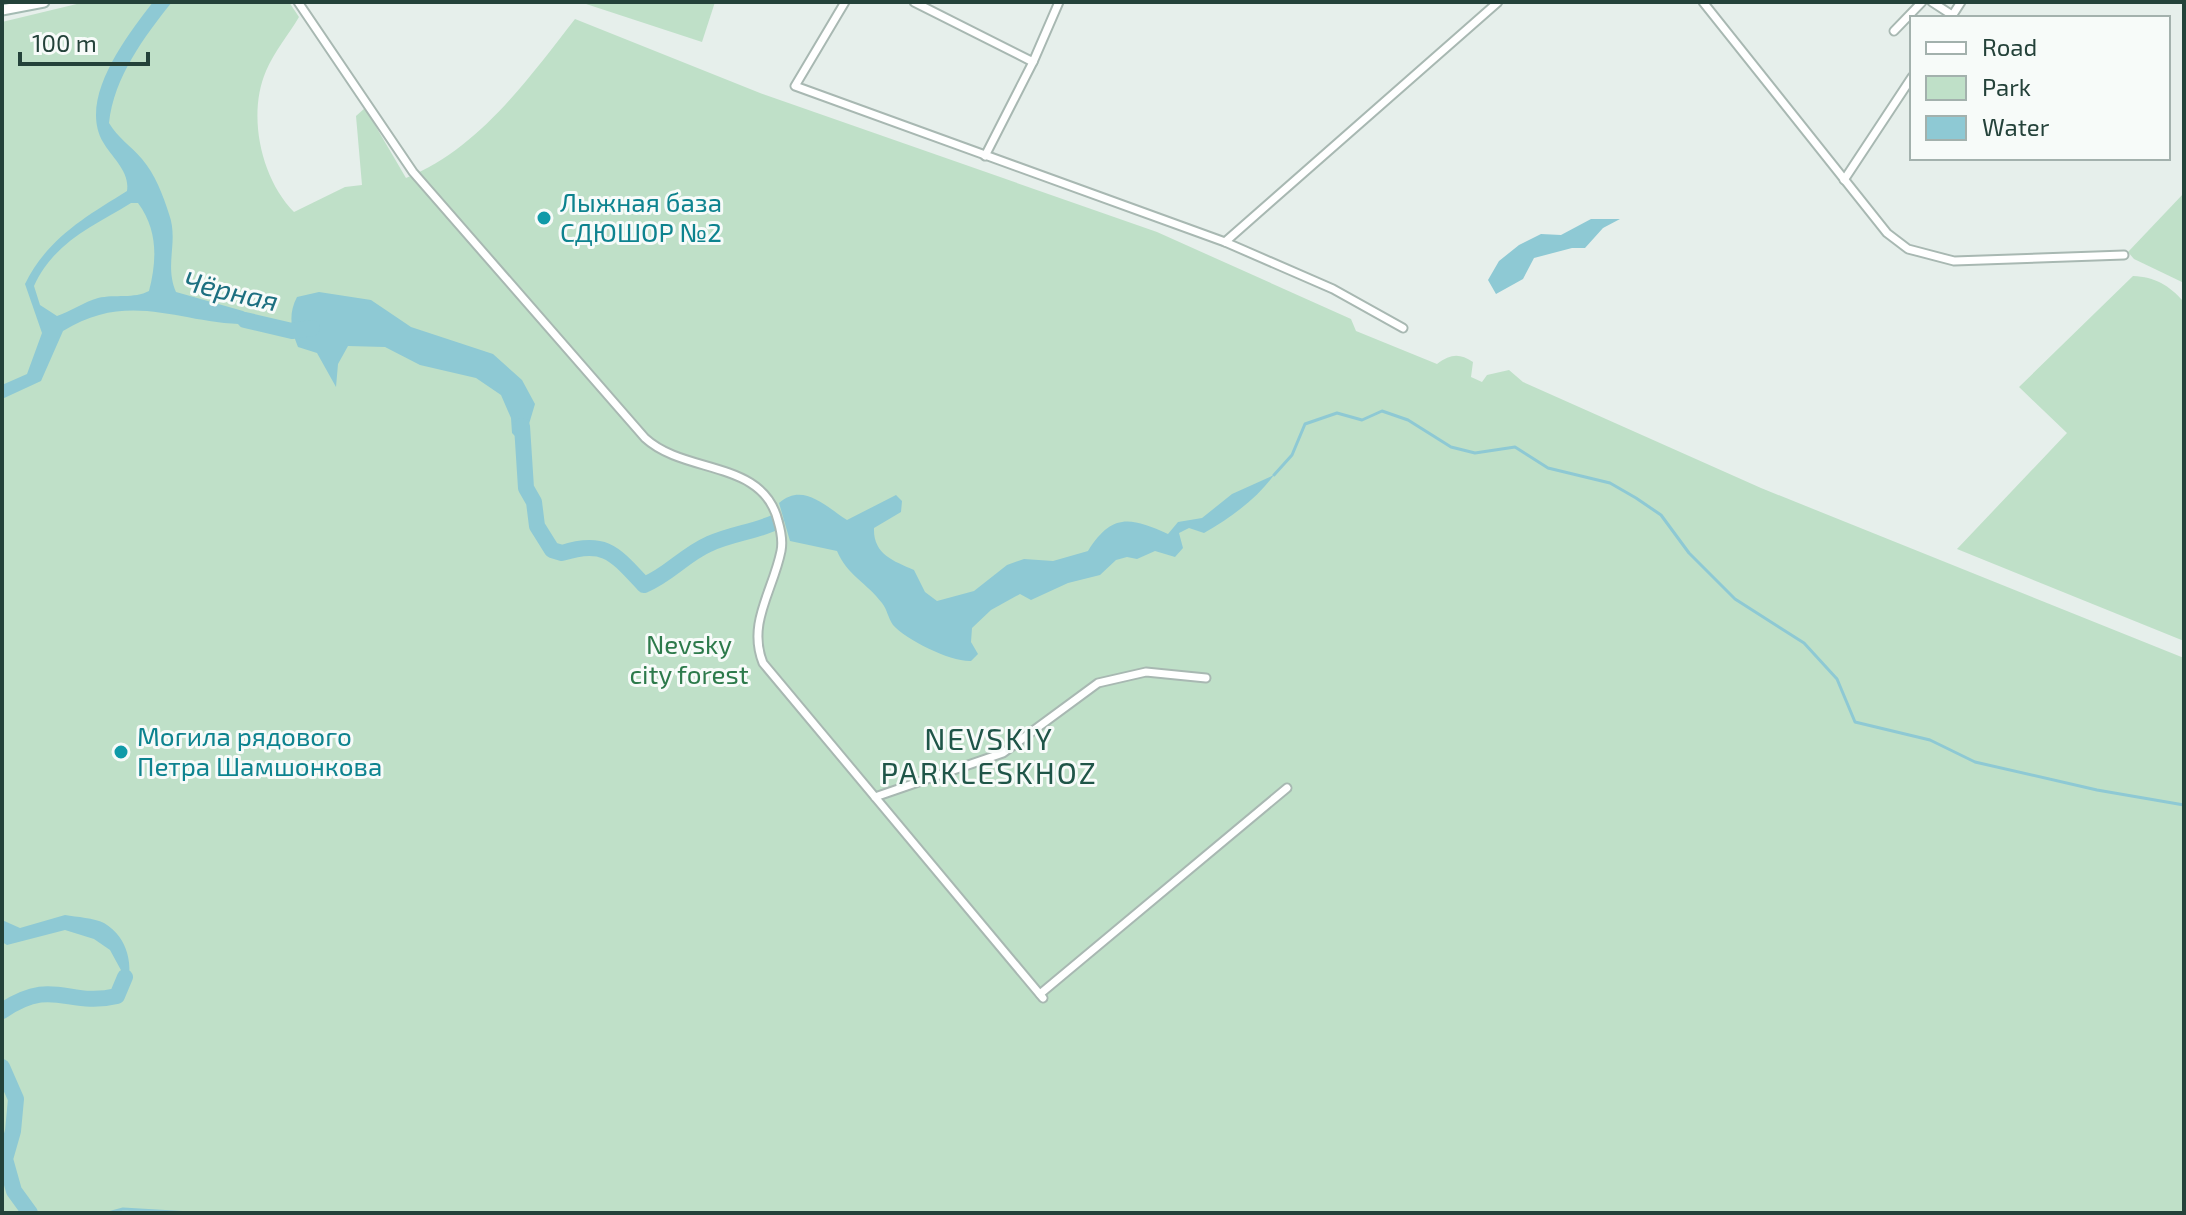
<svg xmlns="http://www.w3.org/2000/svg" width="2186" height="1215" font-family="'Exo 2',sans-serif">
<rect width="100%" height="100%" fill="#e6efeb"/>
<!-- green -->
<g fill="#bfe0c8">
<path d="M 85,2 L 289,2 L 299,17 C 289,34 274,52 266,71 C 247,115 261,179 294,212 L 345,187 L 362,185 L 356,116 L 365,108 L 406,178 C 479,149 528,79 575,19 L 760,93 L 1157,232 L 1351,319 L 1356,331 L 1437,364 C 1451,354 1459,353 1473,362 L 1471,377 L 1482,382 L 1487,375 L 1509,370 L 1523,382 L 1761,488 L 2184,658 L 2184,1213 L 2,1213 L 2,22 Z"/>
<polygon points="580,2 715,2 702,42"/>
<polygon points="2184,193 2184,283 2134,259 2128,252"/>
<path d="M 2133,276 C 2155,277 2169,285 2184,302 L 2184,641 L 1957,549 L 2067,433 L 2019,387 Z"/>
</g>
<!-- water -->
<g fill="#8ec9d4" fill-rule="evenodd">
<path d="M 153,2 L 172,2 C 144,37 114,77 109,123 C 118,138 130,145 142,159 C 155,174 163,195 169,214 C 179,242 164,264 176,292 L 243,311 L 267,323 C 191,332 137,285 63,331 L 41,381 L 2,399 L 2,385 L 27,374 L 42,333 L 25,284 C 47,239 85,217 127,191 C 130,171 112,158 103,142 C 78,99 126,37 153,2 ZM 131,203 L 138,203 C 158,230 157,260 149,291 C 134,299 115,294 98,298 C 84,302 71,311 57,316 L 40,305 L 34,286 C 54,242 92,227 131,203 Z"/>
<polygon points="1591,219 1620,219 1603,228 1585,248 1572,248 1534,258 1523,279 1496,294 1488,280 1499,261 1519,245 1541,234 1561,235"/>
<path d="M 319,292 L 371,300 L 411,327 L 493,354 L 522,380 L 535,404 L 523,444 L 512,433 L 511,418 L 501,395 L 476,378 L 420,365 L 385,347 L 348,346 L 338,364 L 336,387 L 317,353 L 298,347 C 291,329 288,314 297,297 Z"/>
<path d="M 1274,475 C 1257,498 1231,518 1204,533 L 1189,528 L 1179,533 L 1183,548 L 1175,557 L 1155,551 L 1137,559 L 1127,557 L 1116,560 L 1100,575 L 1068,583 L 1031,600 L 1020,594 L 991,610 L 972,628 L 971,642 L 978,654 L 971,661 C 951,662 906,640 893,625 C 888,618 887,609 882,603 C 867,583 847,575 837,551 L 790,541 L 779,503 C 803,482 825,506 847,520 L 896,495 L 902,501 L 901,512 L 874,528 C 873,554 893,561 914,570 L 925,592 L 937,601 L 974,591 L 1007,565 L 1024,559 L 1053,561 L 1088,551 C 1112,513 1130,517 1168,534 L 1178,522 L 1202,518 L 1232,494 Z"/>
<path d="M 65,915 C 77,917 94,918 104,923 C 129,938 134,967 126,992 L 117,996 L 122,972 L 110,950 L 94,939 L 65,930 L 7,945 L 2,942 L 2,920 L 20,928 Z"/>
</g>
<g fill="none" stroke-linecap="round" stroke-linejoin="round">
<!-- stream -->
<g stroke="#8ec9d4" stroke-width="3">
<polyline points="1274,475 1292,455 1305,424 1337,413 1362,420 1382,411 1408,420 1451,447 1475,453 1515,447 1548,468 1610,483 1636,498 1661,515 1689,553 1735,599 1804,643 1837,679 1855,722 1930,740 1975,762 2097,790 2184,805"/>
<polyline points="108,1213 123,1209 191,1213"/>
</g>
<!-- river -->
<g stroke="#8ec9d4" stroke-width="16">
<polyline points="245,320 292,331 312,328"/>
<path d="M 522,426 L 526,488 L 534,502 L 537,526 L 552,550 L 562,553 C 605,539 615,554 644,585 C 669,575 684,555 709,544 C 730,534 754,532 776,522"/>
<path d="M 2,1011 C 54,976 67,1008 117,996 L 125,977"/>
<polyline points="2,1067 16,1099 13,1131 5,1159 14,1191 30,1213"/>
</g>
<!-- street casing -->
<g stroke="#a8b8b2" stroke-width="11">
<g id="street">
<path d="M 298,2 L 413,172 L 645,438 C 685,475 763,459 778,521 C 781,531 783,541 781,551 C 773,591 747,623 763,663 L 1043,998"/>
<polyline points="845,2 795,86 1225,242 1333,289 1403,328"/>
<polyline points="914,2 1033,62"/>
<polyline points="1703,2 1887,233 1908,249 1954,261 2124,255"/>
<polyline points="1932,2 1952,15"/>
<polyline points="1952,16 1961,2"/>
<polyline points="1894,31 1922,2"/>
<polyline points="985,156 1033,62 1059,2"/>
<polyline points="1844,180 1912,77"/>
<polyline points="1225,242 1498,2"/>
<polyline points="875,797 1003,753 1098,683 1146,672 1206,678"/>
<polyline points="1040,994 1287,788"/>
</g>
</g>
<!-- secondary casing -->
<g stroke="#a4bbb3" stroke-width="13">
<polyline id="secondary" points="2,10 44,2"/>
</g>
<!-- street -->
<use href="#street" stroke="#fff" stroke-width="7"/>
<!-- secondary -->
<use href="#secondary" stroke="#fff" stroke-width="9"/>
</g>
<!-- markers -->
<g fill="#0f9aa8" stroke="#f7fbf9" stroke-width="3">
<circle cx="544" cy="218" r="8"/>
<circle cx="121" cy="752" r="8"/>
</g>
<g text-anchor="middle" stroke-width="6" stroke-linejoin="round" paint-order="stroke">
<!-- culture labels -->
<g font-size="26" fill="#0d838f" stroke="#f7fbf9" text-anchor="start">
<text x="560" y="212">Лыжная база<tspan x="560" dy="30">СДЮШОР №2</tspan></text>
<text x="137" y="746">Могила рядового<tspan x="137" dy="30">Петра Шамшонкова</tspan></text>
</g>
<!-- park labels -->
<g font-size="26" fill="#2d7a4b" stroke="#f7fbf9">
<text x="689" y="654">Nevsky<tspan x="689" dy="30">city forest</tspan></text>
</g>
<!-- water labels -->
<g font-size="28" font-style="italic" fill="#1c6f80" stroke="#f7fbf9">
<text transform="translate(231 291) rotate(13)" y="10">Чёрная</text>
</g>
<!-- quarter labels -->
<g font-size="30" letter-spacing="2" fill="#1f5548" stroke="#f7fbf9">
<text x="989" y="750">NEVSKIY<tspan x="989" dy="34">PARKLESKHOZ</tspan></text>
</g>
</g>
<!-- border -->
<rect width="2186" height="1215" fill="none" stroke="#24423a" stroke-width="8"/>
<!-- legend -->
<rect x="1910" y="16" width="260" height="144" fill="#f7fbf9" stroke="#a3b1ad" stroke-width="2"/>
<rect x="1926" y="42" width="40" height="12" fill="#ffffff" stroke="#a3b1ad" stroke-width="2"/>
<text x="1982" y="56" font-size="24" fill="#24423a">Road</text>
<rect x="1926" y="76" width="40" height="24" fill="#bfe0c8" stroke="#a3b1ad" stroke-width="2"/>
<text x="1982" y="96" font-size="24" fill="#24423a">Park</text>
<rect x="1926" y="116" width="40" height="24" fill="#8ec9d4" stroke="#a3b1ad" stroke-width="2"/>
<text x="1982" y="136" font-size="24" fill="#24423a">Water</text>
<!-- scale -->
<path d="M20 52v12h128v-12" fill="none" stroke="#24423a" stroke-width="4"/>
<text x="32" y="52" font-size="24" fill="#24423a" stroke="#f7fbf9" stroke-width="6" paint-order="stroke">100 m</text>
</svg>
